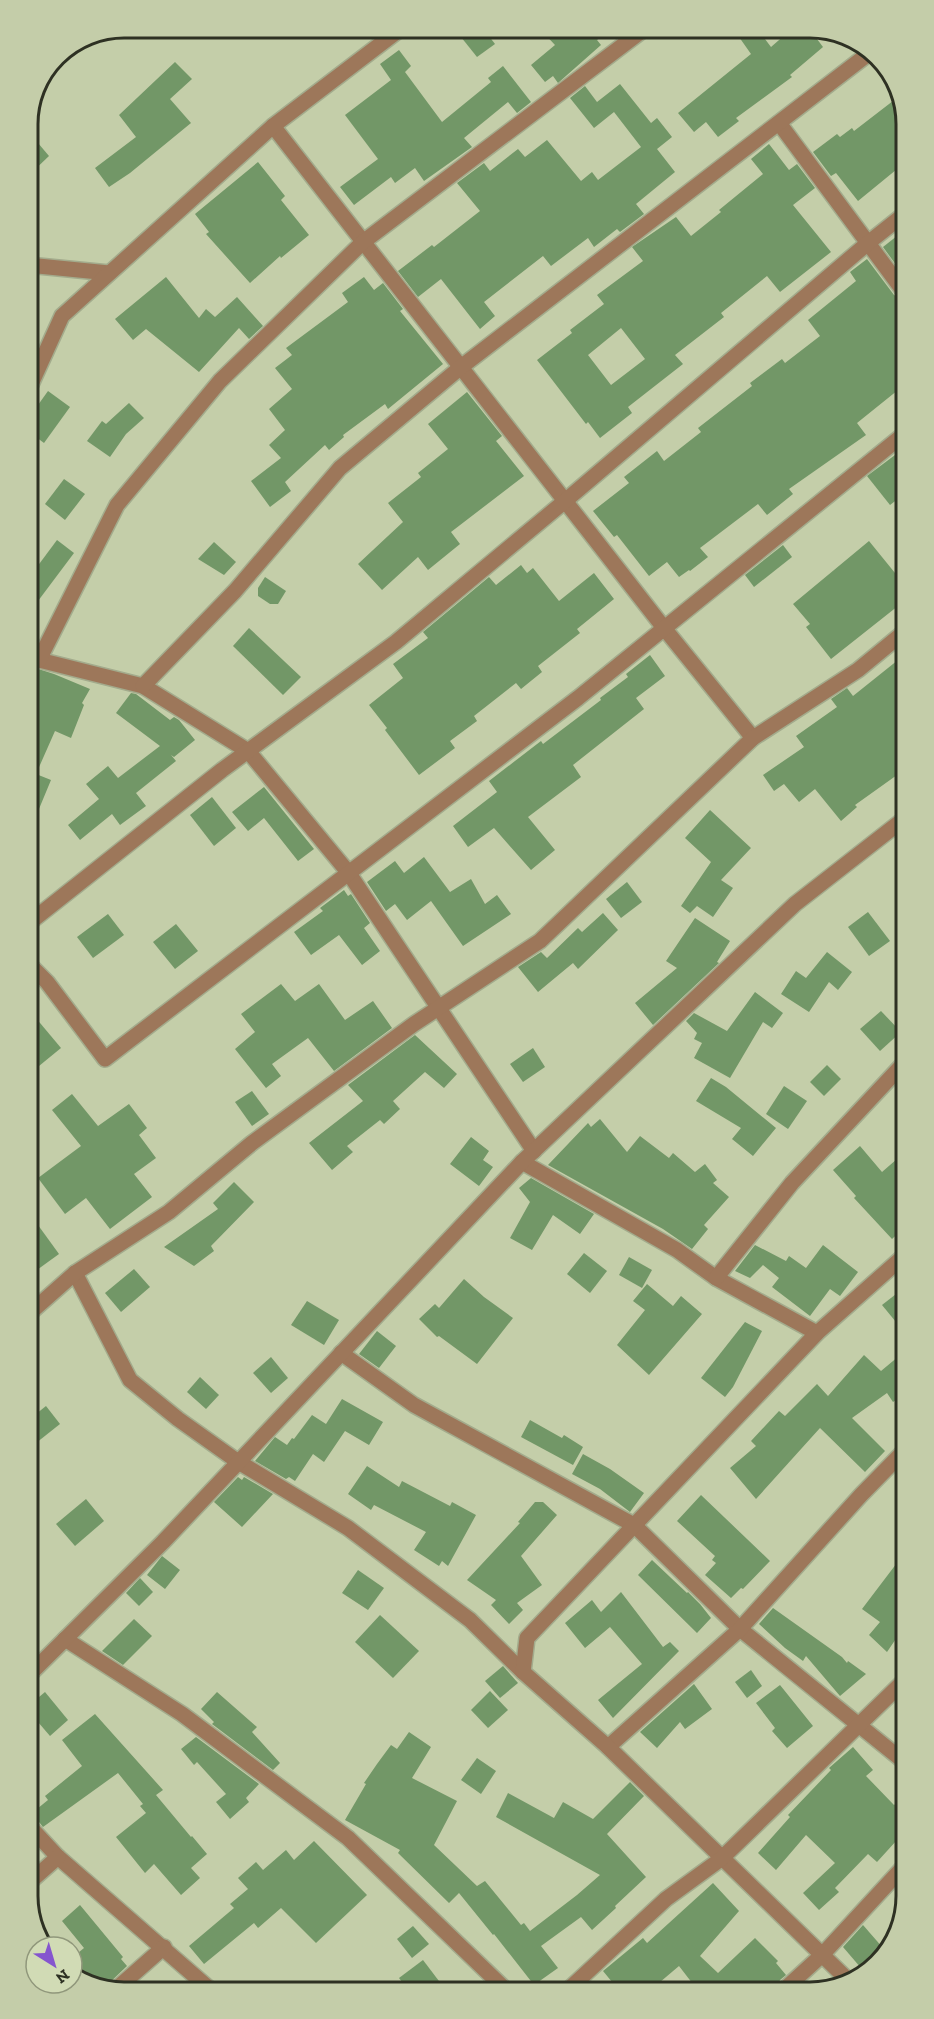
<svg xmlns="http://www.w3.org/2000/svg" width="934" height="2019" font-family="'Zilla Slab',serif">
<rect width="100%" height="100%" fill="#c4cea9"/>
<!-- building -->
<g fill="#729767" fill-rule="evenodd">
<polygon points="474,27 482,27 495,44 477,57 461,37"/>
<polygon points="538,27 613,27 597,40 601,45 558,83 553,76 545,82 531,65 555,45"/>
<polygon points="732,27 756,27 771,47 794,27 817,27 826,31 817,39 823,47 790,75 792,77 736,118 739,121 718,137 706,122 694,132 678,113 751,54"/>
<polygon points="399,50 411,66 405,72 442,122 491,82 488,78 503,66 531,102 517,113 508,102 464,138 472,147 424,181 415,168 395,183 391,177 354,205 340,187 378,159 345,115 391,80 380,64"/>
<polygon points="175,62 192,79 170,99 191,123 130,173 109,187 95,168 136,137 119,115"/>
<polygon points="620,84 651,123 657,118 672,137 657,149 675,172 636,204 644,214 620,232 617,229 594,247 588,238 551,266 543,256 484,302 495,316 480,329 441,279 418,297 398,271 432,245 434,247 480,211 457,183 484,163 490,171 518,149 525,157 547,140 581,181 592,172 598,180 641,147 614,112 594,128 570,98 585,86 597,102"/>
<polygon points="902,94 902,165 858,201 836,173 831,176 813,152 837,134 840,137 852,128 854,131"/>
<polygon points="27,130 49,156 27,177"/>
<path d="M 769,144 L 789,170 L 797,164 L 815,188 L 793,205 L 831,252 L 780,292 L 767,276 L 721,313 L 724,317 L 675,355 L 683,364 L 628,407 L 632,413 L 600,438 L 588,422 L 586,424 L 537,360 L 572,333 L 570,330 L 604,304 L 597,295 L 643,261 L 632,247 L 676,217 L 691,236 L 721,212 L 719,210 L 763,174 L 751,159 ZM 621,328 L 645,359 L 611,385 L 588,355 Z"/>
<polygon points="258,162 285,196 281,200 309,235 281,258 280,256 250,283 206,234 209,232 195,214"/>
<polygon points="902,232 902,273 883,247"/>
<polygon points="867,259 894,295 902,299 903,386 857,423 866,435 789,489 793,494 767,515 758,504 700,548 708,557 690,571 689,570 679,577 667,562 649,576 617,535 614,537 593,511 629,483 624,477 657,451 664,461 701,432 698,428 752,386 750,383 782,359 785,363 820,336 808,320 856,281 850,272"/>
<polygon points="166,277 199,318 206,309 215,317 237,297 263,326 249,339 239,328 199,372 146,329 133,340 115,319"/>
<polygon points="364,277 374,290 383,283 403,309 400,311 443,364 388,409 385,404 343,435 344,437 329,450 325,445 285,482 291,491 270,507 251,481 281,458 269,445 285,430 269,409 292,389 275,368 292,355 286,348 348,302 342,293"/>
<polygon points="48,391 70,407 44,443 28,431 28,419"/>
<polygon points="467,392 502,436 496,441 524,476 451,532 460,544 428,570 418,557 382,590 358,564 403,522 388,503 421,477 418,473 448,449 428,424"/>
<polygon points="129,403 144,418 126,434 110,457 87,441 102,421 106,424"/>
<polygon points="903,449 903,495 890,505 867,476"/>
<polygon points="64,479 85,494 65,520 45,504"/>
<polygon points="57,540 74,553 29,613 28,579"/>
<polygon points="869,541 895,573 903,566 903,602 831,659 806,627 810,624 793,604"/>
<polygon points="214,542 236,562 224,575 198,559"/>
<polygon points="783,545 792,557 754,587 745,575"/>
<polygon points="521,565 527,573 533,568 559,601 594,573 614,599 577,629 580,633 538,666 542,672 521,689 516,683 474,716 477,721 450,741 455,748 419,775 385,730 387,728 369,705 403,678 393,664 428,638 423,632 489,577 496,585"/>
<polygon points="265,577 286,591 278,604 270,604 258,596 258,588"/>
<polygon points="249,628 301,677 283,695 233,646"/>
<polygon points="650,655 665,676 636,698 644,709 573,765 581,777 528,817 555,850 531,870 494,828 468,847 453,826 497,792 489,781 541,741 543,744 601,700 600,698 628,677 626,674"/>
<polygon points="903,656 904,770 855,805 857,807 841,821 815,789 799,802 784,784 774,791 763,775 804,747 796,736 837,707 831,699 847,688 853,696"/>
<polygon points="29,666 54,674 90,689 82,703 84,705 71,738 55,731 36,774 51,780 29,833"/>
<polygon points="131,693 136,694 170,720 174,717 179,720 195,740 174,757 171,755 176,761 136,793 146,806 120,825 112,814 80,840 68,825 99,799 86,784 108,766 118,778 160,746 116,713"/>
<polygon points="264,787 314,849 298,861 264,818 248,831 232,812"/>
<polygon points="212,797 236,828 214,846 190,815"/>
<polygon points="710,810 751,848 721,880 733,888 713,917 697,906 690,913 681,906 711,862 685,838"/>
<polygon points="424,857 450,892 471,879 485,904 497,895 511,914 463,946 431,901 407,920 395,904 386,911 367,882 395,861 404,873"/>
<polygon points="627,882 642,902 621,918 606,899"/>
<polygon points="344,890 348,896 351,894 370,923 364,928 380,951 362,965 339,935 311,955 294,932 323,911 320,908"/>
<polygon points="868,912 890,941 869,956 848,927"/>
<polygon points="603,913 618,930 578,969 573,963 538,992 518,967 541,952 547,958 578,928 582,932"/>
<polygon points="108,914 124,935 93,958 77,937"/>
<polygon points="695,918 730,941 717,962 719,963 653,1025 635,1003 677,968 666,961"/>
<polygon points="176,924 198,951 175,969 153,942"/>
<polygon points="827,952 852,972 838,990 829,982 809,1012 781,994 796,971 806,978"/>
<polygon points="281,984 295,1001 319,984 345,1020 373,1001 392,1028 334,1071 308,1038 272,1064 281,1076 266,1088 235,1049 255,1032 241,1014"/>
<polygon points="755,992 783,1013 772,1028 763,1022 730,1078 694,1058 702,1043 694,1039 697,1033 686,1021 694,1013 727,1031"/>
<polygon points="30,1011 61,1048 39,1066 30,1055"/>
<polygon points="881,1011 901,1032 880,1051 860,1029"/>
<polygon points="415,1035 457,1074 444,1088 425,1072 393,1101 400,1109 384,1124 380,1120 347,1146 353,1152 332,1170 309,1143 363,1101 348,1085"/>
<polygon points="533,1048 545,1067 523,1082 510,1064"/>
<polygon points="827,1065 841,1079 824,1096 810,1082"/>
<polygon points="711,1078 726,1087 776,1128 753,1156 732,1139 741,1128 696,1101"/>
<polygon points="784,1086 807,1101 788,1129 766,1114"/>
<polygon points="252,1091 269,1114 252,1126 235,1102"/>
<polygon points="72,1094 98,1126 129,1104 147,1128 139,1135 156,1158 134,1174 152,1197 110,1229 86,1198 65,1214 38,1178 81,1146 52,1110"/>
<polygon points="600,1119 627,1152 640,1136 669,1158 673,1153 695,1172 705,1164 717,1180 713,1183 729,1197 704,1225 708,1229 692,1249 663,1229 548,1165 588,1123 591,1127"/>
<polygon points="471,1137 489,1151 483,1160 493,1167 479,1186 450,1164"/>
<polygon points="860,1146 882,1172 905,1152 905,1227 892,1239 854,1198 856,1196 833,1170"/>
<polygon points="531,1178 594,1214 580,1234 553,1215 532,1250 510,1238 530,1202 519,1188"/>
<polygon points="234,1182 254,1202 211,1246 214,1251 194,1266 164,1247 218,1209 213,1203"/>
<polygon points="30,1214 59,1254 30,1275"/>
<polygon points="755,1245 786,1261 789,1256 806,1268 823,1245 858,1272 840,1296 830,1289 810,1316 772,1287 779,1278 763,1265 750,1278 735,1271"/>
<polygon points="584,1253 607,1271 590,1293 567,1274"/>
<polygon points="629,1257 652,1270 642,1288 619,1275"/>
<polygon points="134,1269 150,1287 121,1312 105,1293"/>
<polygon points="464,1279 484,1297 513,1318 477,1364 439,1336 437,1337 419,1319 435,1304 439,1308"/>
<polygon points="647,1284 673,1306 681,1296 702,1314 649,1375 617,1345 645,1310 633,1301"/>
<polygon points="905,1287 905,1333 882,1305"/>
<polygon points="307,1301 339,1320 324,1345 291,1325"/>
<polygon points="745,1322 762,1331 733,1387 725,1397 701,1378"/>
<polygon points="377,1331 396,1346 379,1368 359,1354"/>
<polygon points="905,1351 906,1393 893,1402 887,1393 852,1418 885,1451 865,1472 820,1428 756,1499 730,1468 756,1446 751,1441 779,1411 785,1416 817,1384 828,1396 864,1355 881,1371"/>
<polygon points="271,1357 288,1378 271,1393 253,1373"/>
<polygon points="200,1377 219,1395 206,1409 187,1392"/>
<polygon points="342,1399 383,1422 369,1445 345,1431 324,1462 313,1454 295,1481 289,1477 286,1479 255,1461 275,1437 287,1445 292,1438 294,1439 312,1415 326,1424"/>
<polygon points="46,1406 60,1424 31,1447 31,1418"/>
<polygon points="530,1420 562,1438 564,1435 583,1447 573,1465 521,1437"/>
<polygon points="583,1454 610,1469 644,1493 630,1512 600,1489 572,1474"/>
<polygon points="367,1466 399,1487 402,1481 450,1506 452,1502 476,1515 448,1566 442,1561 439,1566 414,1550 426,1532 374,1505 371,1510 348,1494"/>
<polygon points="238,1477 242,1480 244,1477 273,1494 242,1527 214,1502"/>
<polygon points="701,1495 770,1561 743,1589 741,1588 731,1598 705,1575 716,1563 712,1560 715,1556 677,1521"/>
<polygon points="86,1499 104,1521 75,1546 56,1524"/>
<polygon points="535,1502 543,1502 557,1515 521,1556 542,1585 517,1603 523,1610 509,1624 491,1605 496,1600 467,1580 520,1523 518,1522"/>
<polygon points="906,1551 906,1604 897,1615 906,1622 906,1624 887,1652 869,1635 880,1622 862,1609"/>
<polygon points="162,1556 180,1570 165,1589 147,1575"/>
<polygon points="652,1560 687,1593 688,1592 700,1604 711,1618 697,1633 638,1575"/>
<polygon points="358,1570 384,1588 368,1610 342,1593"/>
<polygon points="140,1578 153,1592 139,1606 126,1593"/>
<polygon points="621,1592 663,1647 670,1642 679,1651 613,1718 598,1700 642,1664 610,1627 585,1648 565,1623 592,1600 601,1612"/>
<polygon points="773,1608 842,1657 847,1663 848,1661 866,1674 840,1696 806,1656 803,1661 785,1648 759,1624"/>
<polygon points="380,1615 419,1651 393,1678 355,1642"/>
<polygon points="134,1619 152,1636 123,1665 102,1651"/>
<polygon points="503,1666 518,1683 500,1698 485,1681"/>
<polygon points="751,1670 762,1686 747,1698 735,1682"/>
<polygon points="694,1684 712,1709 685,1729 680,1722 657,1748 640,1732"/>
<polygon points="780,1685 813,1726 787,1748 772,1731 775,1728 756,1703"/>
<polygon points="490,1691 508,1710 488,1728 471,1710"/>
<polygon points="45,1692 68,1720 50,1736 32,1715 32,1703"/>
<polygon points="217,1692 257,1727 252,1732 280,1763 273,1770 212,1724 214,1722 201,1709"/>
<polygon points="95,1714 163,1790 156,1795 191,1837 192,1836 207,1854 191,1868 200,1878 181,1895 154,1864 145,1873 116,1837 146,1813 140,1806 143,1804 118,1773 43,1827 39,1822 32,1820 32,1813 48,1800 45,1796 82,1766 62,1740"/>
<polygon points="409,1732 431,1747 412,1778 457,1801 434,1845 477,1886 485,1881 521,1925 524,1923 530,1931 577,1895 600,1875 496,1817 508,1793 554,1818 563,1802 593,1819 630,1782 644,1796 607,1834 646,1877 615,1906 616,1908 592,1930 581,1917 541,1946 558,1968 534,1985 494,1934 493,1935 459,1893 449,1903 398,1853 400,1850 345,1820 366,1784 364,1783 377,1764 391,1745 397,1749"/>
<polygon points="196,1737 259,1784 246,1798 249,1802 230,1819 216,1802 226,1794 197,1762 194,1765 181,1749"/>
<polygon points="853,1747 873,1770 866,1776 894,1805 907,1795 907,1829 877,1862 868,1854 835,1888 839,1892 819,1910 803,1893 835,1863 806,1835 776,1870 758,1853 790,1817 788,1815 831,1770 829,1768"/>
<polygon points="477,1758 496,1771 481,1794 461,1780"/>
<polygon points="314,1841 367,1895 316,1943 281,1908 258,1928 254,1923 204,1964 189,1946 234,1908 230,1904 248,1889 238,1878 256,1862 263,1870 286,1850 294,1860"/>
<polygon points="713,1883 739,1911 700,1956 718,1973 755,1938 778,1961 776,1963 786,1975 780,1980 777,1987 696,1988 679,1966 653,1988 617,1988 603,1971 643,1938 647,1943"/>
<polygon points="80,1905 123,1957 121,1959 127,1966 105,1987 72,1975 72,1958 84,1948 62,1921"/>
<polygon points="863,1925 883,1948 861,1968 843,1947"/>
<polygon points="413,1926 429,1944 412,1958 397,1939"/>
<polygon points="423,1960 445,1989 408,1990 399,1978"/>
<polygon points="141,1981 151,1992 128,1992"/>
</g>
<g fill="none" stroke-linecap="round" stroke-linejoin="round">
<!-- minor casing -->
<g stroke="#a3ab8c" stroke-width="18">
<g id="minor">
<polyline points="779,123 902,289"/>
<polyline points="273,126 664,628 753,738"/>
<polyline points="28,265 109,273"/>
<polyline points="28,391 62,316 273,126 403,27"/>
<polyline points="29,656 39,660 143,686 248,751 348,872 534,1151"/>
<polyline points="39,660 117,505 220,381 363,242 647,27"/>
<polyline points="143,686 235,591 340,468 461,367 872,51"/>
<polyline points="29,923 222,770 396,642 565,501 868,243 902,216"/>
<polyline points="30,965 47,982 105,1059 578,698 903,435"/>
<polyline points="522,1162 677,1250 716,1278 817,1333"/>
<polyline points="75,1273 130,1380 178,1419 237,1461 348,1528 470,1620 523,1672"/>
<polyline points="716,1278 792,1183 905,1062"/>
<polyline points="31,1312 75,1273 169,1212 252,1143 414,1024 540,941 753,738 858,670 903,633"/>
<polyline points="341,1353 414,1405 634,1525 740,1629 907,1764"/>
<polyline points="65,1639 182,1714 348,1838 505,1989"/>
<polyline points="32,1672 163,1542 522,1162 795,904 904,819"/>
<polyline points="608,1747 740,1629 861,1495 906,1449"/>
<polyline points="32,1829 58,1857 212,1991"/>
<polyline points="32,1880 58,1857"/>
<polyline points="849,1981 608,1747 523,1672 527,1638 817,1333 905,1255"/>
<polyline points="787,1987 822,1955 907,1863"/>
<polyline points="569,1989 666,1899 721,1859 906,1679"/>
<polyline points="114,1991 164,1947"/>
</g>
</g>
<!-- minor -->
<use href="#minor" stroke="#9d775a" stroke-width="15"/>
</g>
<!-- crop -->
<path d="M0 0H934V2019H0ZM124 38H810A86 86 0 0 1 896 124V1896A86 86 0 0 1 810 1982H124A86 86 0 0 1 38 1896V124A86 86 0 0 1 124 38Z" fill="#c4cda9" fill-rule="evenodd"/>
<path fill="none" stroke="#2e3123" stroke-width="3" d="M124 38H810A86 86 0 0 1 896 124V1896A86 86 0 0 1 810 1982H124A86 86 0 0 1 38 1896V124A86 86 0 0 1 124 38Z"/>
<!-- north arrow -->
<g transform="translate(54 1965) rotate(143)"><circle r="28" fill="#d1dbb5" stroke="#90977b" stroke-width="1.5"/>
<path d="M0-4.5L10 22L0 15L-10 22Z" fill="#8555ce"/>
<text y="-9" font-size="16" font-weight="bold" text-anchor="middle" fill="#2e3123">N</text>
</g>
</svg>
